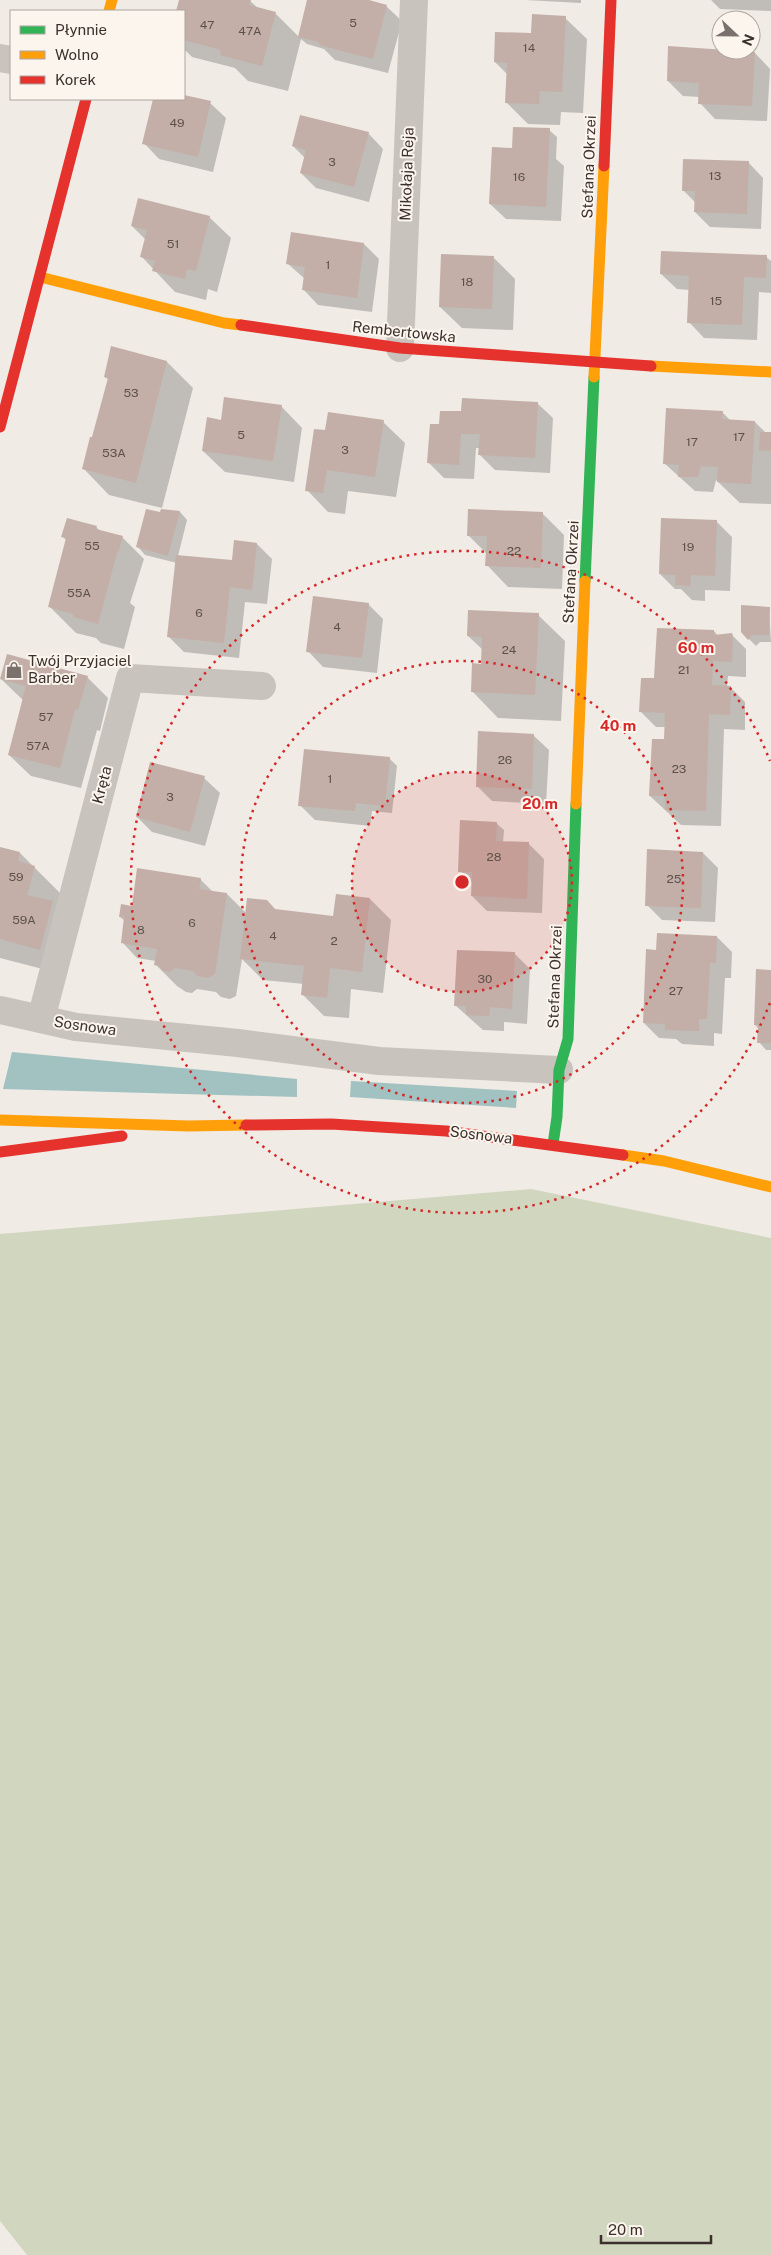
<svg xmlns="http://www.w3.org/2000/svg" width="771" height="2255" font-family="'Public Sans',sans-serif">
<rect width="100%" height="100%" fill="#f0ebe5"/>
<!-- green -->
<polygon fill="#d1d6bf" points="531,1189 771,1238 771,2255 27,2255 0,2221 0,1234"/>
<!-- water -->
<g fill="#a1c2c1">
<polygon points="12,1052 297,1079 297,1097 3,1089"/>
<polygon points="351,1081 517,1091 516,1108 350,1097"/>
</g>
<!-- shadow -->
<g fill="#0003">
<polygon points="180,0 250,1 258,8 275,13 299,37 309,0 364,0 386,6 402,21 388,73 335,60 324,49 307,44 301,39 288,91 248,81 235,68 192,57 184,49 184,11 177,11"/>
<polygon points="525,0 581,0 581,3"/>
<polygon points="711,0 771,0 771,11 720,9"/>
<polygon points="565,18 587,39 583,113 561,112 560,125 528,124 506,102 507,74 495,62 532,34"/>
<polygon points="755,53 770,69 767,121 715,119 700,103 700,97 683,96 668,81"/>
<polygon points="184,96 210,103 226,118 213,172 159,159 144,143 155,99 184,99"/>
<polygon points="549,130 557,137 556,159 564,166 561,221 506,219 490,204"/>
<polygon points="368,133 383,149 369,202 316,188 301,173 305,158 293,146"/>
<polygon points="748,162 763,178 761,229 710,227 695,212 696,203 683,190"/>
<polygon points="209,217 231,238 217,292 208,289 206,300 175,292 142,257 146,240 132,226"/>
<polygon points="364,244 379,259 372,312 318,305 303,289 305,279 287,263"/>
<polygon points="493,257 515,279 513,330 462,328 440,307"/>
<polygon points="766,257 771,261 771,293 759,292 757,340 704,338 689,322 690,290 677,289 661,274"/>
<polygon points="167,362 193,388 162,508 109,495 83,468 93,439 109,380 105,377"/>
<polygon points="537,403 553,418 550,473 495,470 480,455 480,448 476,448 474,479 444,478 429,463 440,425 462,413"/>
<polygon points="281,406 302,428 294,482 225,472 203,451 222,421"/>
<polygon points="722,412 731,421 755,422 766,433 771,433 771,504 740,503 716,480 713,492 695,491 664,463"/>
<polygon points="383,422 405,443 396,497 348,491 345,514 328,512 307,490 326,432"/>
<polygon points="162,510 180,512 187,520 178,556 233,562 257,544 272,559 267,604 245,602 239,658 184,652 169,637 177,563 145,555 138,547"/>
<polygon points="543,514 564,535 562,589 508,587 487,565 487,554 468,535"/>
<polygon points="717,522 732,537 730,591 705,590 705,601 692,600 681,589 675,589 660,574"/>
<polygon points="96,527 101,532 123,538 144,559 130,603 135,607 124,649 101,643 96,638 76,633 49,606 67,541 63,537"/>
<polygon points="368,604 383,619 377,673 323,667 308,651"/>
<polygon points="769,608 771,642 760,642 756,646 742,632"/>
<polygon points="538,615 565,641 561,721 498,718 472,691 482,665 483,650 468,636"/>
<polygon points="714,631 718,636 731,634 746,649 746,677 728,676 727,687 730,687 745,702 745,730 724,729 721,826 681,825 650,796 665,740 665,727 656,727 641,712 656,680"/>
<polygon points="87,677 108,698 100,731 97,730 81,788 31,776 9,755 24,701 1,679"/>
<polygon points="533,735 549,750 546,804 492,801 477,786"/>
<polygon points="390,759 397,766 392,813 372,811 370,826 315,820 300,805"/>
<polygon points="204,778 220,793 205,846 152,832 137,817"/>
<polygon points="496,823 504,830 503,843 529,844 544,859 542,913 487,911 472,896 473,884 460,871"/>
<polygon points="0,848 20,853 60,893 66,975 0,958"/>
<polygon points="703,853 718,868 715,922 662,920 647,905"/>
<polygon points="200,879 213,892 227,894 247,914 275,910 334,917 370,899 391,920 383,993 351,989 349,1018 324,1016 303,995 304,984 263,980 242,959 236,996 230,999 221,997 216,992 197,989 192,993 186,992 177,986 156,965 156,961 137,958 122,942 125,921 120,917 133,907"/>
<polygon points="717,937 732,952 731,978 725,978 722,1034 714,1033 714,1046 682,1044 676,1039 659,1038 644,1023 658,951"/>
<polygon points="515,954 530,969 527,1024 504,1022 504,1031 483,1030 456,1006"/>
<polygon points="771,971 771,1050 766,1050 759,1042 759,1029 755,1025"/>
</g>
<!-- building -->
<g fill="#c3afa7">
<polygon points="179,0 251,0 249,5 276,12 262,66 220,55 221,50 184,40 184,11 176,11"/>
<polygon points="307,0 369,0 387,5 373,59 319,45 319,42 298,37"/>
<polygon points="532,14 566,16 562,92 540,91 539,104 505,103 507,63 494,62 495,32 531,33"/>
<polygon points="668,46 755,52 752,106 698,104 699,83 667,81"/>
<polygon points="184,95 211,101 198,157 142,144 153,99 184,99"/>
<polygon points="300,115 369,132 354,187 300,173 306,150 292,146"/>
<polygon points="513,127 550,128 546,207 489,204 492,147 512,148"/>
<polygon points="683,159 749,161 747,214 694,212 695,191 682,191"/>
<polygon points="138,198 210,216 196,271 187,269 185,279 152,271 155,261 140,257 147,230 131,226"/>
<polygon points="291,232 364,243 357,298 302,290 305,267 286,264"/>
<polygon points="661,251 767,255 766,278 744,277 742,325 687,323 689,276 660,274"/>
<polygon points="441,254 494,256 492,309 439,307"/>
<polygon points="111,346 167,361 136,483 82,469 90,437 92,437 108,378 104,377"/>
<polygon points="224,397 282,405 273,461 202,451 207,417 221,420"/>
<polygon points="462,398 538,402 535,458 478,455 480,434 461,434 459,465 427,463 430,424 439,424 440,411 461,411"/>
<polygon points="666,408 723,411 722,419 755,421 751,484 717,482 718,467 701,466 698,477 678,477 679,465 663,464"/>
<polygon points="328,412 384,420 375,477 327,470 323,493 305,491 314,429 325,430"/>
<polygon points="760,432 771,432 771,451 759,450"/>
<polygon points="146,509 160,512 161,509 180,511 168,556 136,547"/>
<polygon points="468,509 543,512 541,568 485,566 487,536 467,536"/>
<polygon points="67,518 97,526 96,529 123,536 118,553 117,553 98,624 73,617 74,614 48,607 66,538 61,537"/>
<polygon points="661,518 717,520 715,576 691,575 690,586 675,585 676,575 659,574"/>
<polygon points="234,540 257,543 252,590 230,587 224,643 167,637 176,555 232,560"/>
<polygon points="313,596 369,603 362,658 306,652"/>
<polygon points="741,605 770,607 769,635 752,635 748,640 741,632"/>
<polygon points="468,610 539,613 535,695 471,692 472,663 481,664 482,637 467,636"/>
<polygon points="657,628 714,630 714,635 732,633 733,636 732,662 713,661 712,685 731,686 730,715 709,714 706,811 665,810 665,796 649,796 652,739 664,739 665,713 639,712 641,678 654,678"/>
<polygon points="7,654 88,676 78,710 75,709 60,768 8,755 26,686 0,679"/>
<polygon points="478,731 534,734 532,789 476,787"/>
<polygon points="304,749 390,757 385,806 356,803 355,811 298,806"/>
<polygon points="150,762 205,776 190,832 136,817"/>
<polygon points="460,820 497,822 496,841 529,842 527,899 471,896 472,872 458,872"/>
<polygon points="0,847 20,852 18,861 35,866 27,895 53,901 40,950 0,939"/>
<polygon points="647,849 703,852 701,908 645,906"/>
<polygon points="137,868 201,878 199,889 227,893 215,974 208,978 198,976 193,971 175,968 170,972 163,971 159,966 154,965 157,949 121,943 124,917 119,917 121,904 132,906"/>
<polygon points="336,894 370,898 362,972 330,968 327,998 301,995 304,966 240,959 247,898 267,900 275,909 333,916"/>
<polygon points="657,933 717,936 716,963 710,963 707,1019 699,1019 699,1031 665,1030 665,1024 643,1023 646,949 656,950"/>
<polygon points="457,950 515,952 512,1009 490,1007 489,1016 466,1015 466,1006 454,1006"/>
<polygon points="756,969 771,970 771,1043 757,1043 758,1025 754,1025"/>
</g>
<g fill="none" stroke-linecap="round" stroke-linejoin="round">
<!-- street -->
<g stroke="#c9c3be" stroke-width="28">
<polyline points="0,58 11,60"/>
<polyline points="400,348 414,0"/>
<polyline points="0,1010 76,1027 238,1043 379,1061 559,1070"/>
<polyline points="41,1019 130,678 262,686"/>
</g>
<!-- fast -->
<g stroke="#30b455" stroke-width="11">
<polyline points="585,581 594,377"/>
<polyline points="553,1144 557,1117 559,1070 568,1039 576,804"/>
</g>
<!-- slow -->
<g stroke="#ff9f0a" stroke-width="11">
<polyline points="109,11 112,0"/>
<polyline points="40,277 224,323 241,325"/>
<polyline points="651,366 771,372"/>
<polyline points="594,377 604,166"/>
<polyline points="576,804 585,581"/>
<polyline points="0,1120 188,1126 246,1125"/>
<polyline points="623,1155 664,1161 771,1187"/>
</g>
<!-- jam -->
<g stroke="#e5322d" stroke-width="11">
<polyline points="604,166 611,0"/>
<polyline points="241,325 400,348 651,366"/>
<polyline points="0,427 86,99"/>
<polyline points="246,1125 331,1124 446,1131 623,1155"/>
<polyline points="0,1152 122,1136"/>
</g>
</g>
<!-- distance rings -->
<circle cx="462" cy="882" r="110" fill="#d62828" fill-opacity=".12"/>
<g fill="none" stroke="#d62828" stroke-width="2.5" stroke-dasharray="2.5 5">
<circle cx="462" cy="882" r="110"/>
<circle cx="462" cy="882" r="221"/>
<path d="M770 1003A331 331 0 1 1 770 761"/>
</g>
<!-- icons -->
<defs>
<g id="shop-bare" transform="scale(1.35)"><path d="M-5-2.5h2.3a2.7 3.5 0 0 1 5.4 0H5L5.5 6h-11ZM-1.5-2.5h3a1.5 2.3 0 0 0-3 0Z" fill="#7a716c" stroke="#fbf5ee" stroke-width="2.5" paint-order="stroke"/></g>
</defs>
<g fill-rule="evenodd">
<use href="#shop-bare" x="14" y="670"/>
</g>
<g text-anchor="middle" stroke-width="4" stroke-linejoin="round" paint-order="stroke">
<!-- number labels -->
<g font-size="12" fill="#5d504a">
<text x="353" y="27">5</text>
<text x="207" y="29">47</text>
<text x="250" y="35">47A</text>
<text x="529" y="52">14</text>
<text x="177" y="127">49</text>
<text x="332" y="166">3</text>
<text x="715" y="180">13</text>
<text x="519" y="181">16</text>
<text x="173" y="248">51</text>
<text x="328" y="269">1</text>
<text x="467" y="286">18</text>
<text x="716" y="305">15</text>
<text x="131" y="397">53</text>
<text x="241" y="439">5</text>
<text x="739" y="441">17</text>
<text x="692" y="446">17</text>
<text x="345" y="454">3</text>
<text x="114" y="457">53A</text>
<text x="92" y="550">55</text>
<text x="688" y="551">19</text>
<text x="514" y="555">22</text>
<text x="79" y="597">55A</text>
<text x="199" y="617">6</text>
<text x="337" y="631">4</text>
<text x="509" y="654">24</text>
<text x="684" y="674">21</text>
<text x="46" y="721">57</text>
<text x="38" y="750">57A</text>
<text x="505" y="764">26</text>
<text x="679" y="773">23</text>
<text x="330" y="783">1</text>
<text x="170" y="801">3</text>
<text x="494" y="861">28</text>
<text x="16" y="881">59</text>
<text x="674" y="883">25</text>
<text x="24" y="924">59A</text>
<text x="192" y="927">6</text>
<text x="141" y="934">8</text>
<text x="273" y="940">4</text>
<text x="334" y="945">2</text>
<text x="485" y="983">30</text>
<text x="676" y="995">27</text>
</g>
<!-- street labels -->
<g font-size="15" fill="#3b302b" stroke="#fbf5ee">
<text transform="translate(589 167) rotate(-88)" y="5">Stefana Okrzei</text>
<text transform="translate(407 174) rotate(-88)" y="5">Mikołaja Reja</text>
<text transform="translate(404 332) rotate(6)" y="5">Rembertowska</text>
<text transform="translate(571 572) rotate(-87)" y="5">Stefana Okrzei</text>
<text transform="translate(102 785) rotate(-75)" y="5">Kręta</text>
<text transform="translate(555 977) rotate(-88)" y="5">Stefana Okrzei</text>
<text transform="translate(85 1026) rotate(8)" y="5">Sosnowa</text>
<text transform="translate(481 1135) rotate(7)" y="5">Sosnowa</text>
</g>
<!-- poi labels -->
<g font-size="15" fill="#3b302b" stroke="#fbf5ee" text-anchor="start">
<text x="28" y="666">Twój Przyjaciel<tspan x="28" dy="17">Barber</tspan></text>
</g>
</g>
<circle cx="462" cy="882" r="8" fill="#d62828" stroke="#fbf5ee" stroke-width="2.5"/>
<g font-size="15" text-anchor="middle" font-weight="bold" fill="#d62828" stroke="#fbf5ee" stroke-width="4" stroke-linejoin="round" paint-order="stroke">
<text x="696" y="653">60 m</text>
<text x="618" y="731">40 m</text>
<text x="540" y="809">20 m</text>
</g>
<!-- legend -->
<rect x="10" y="10" width="175" height="90" fill="#fbf5ee" stroke="#aea6a0"/>
<rect x="20" y="26" width="25" height="8" fill="#30b455" stroke="#aea6a0"/>
<text x="55" y="35" font-size="15" fill="#3b302b">Płynnie</text>
<rect x="20" y="51" width="25" height="8" fill="#ff9f0a" stroke="#aea6a0"/>
<text x="55" y="60" font-size="15" fill="#3b302b">Wolno</text>
<rect x="20" y="76" width="25" height="8" fill="#e5322d" stroke="#aea6a0"/>
<text x="55" y="85" font-size="15" fill="#3b302b">Korek</text>
<!-- north arrow -->
<g transform="translate(736 35) rotate(112)"><circle r="24" fill="#fbf5ee" stroke="#aea6a0"/>
<path d="M0-4L9 19L0 12L-9 19Z" fill="#7a716c"/>
<text y="-8" font-size="14" font-weight="bold" text-anchor="middle" fill="#3b302b">N</text>
</g>
<!-- scale -->
<path d="M601 2235v8h110v-8" fill="none" stroke="#3b302b" stroke-width="2.5"/>
<text x="608" y="2235" font-size="15" fill="#3b302b" stroke="#fbf5ee" stroke-width="4" paint-order="stroke">20 m</text>
</svg>
